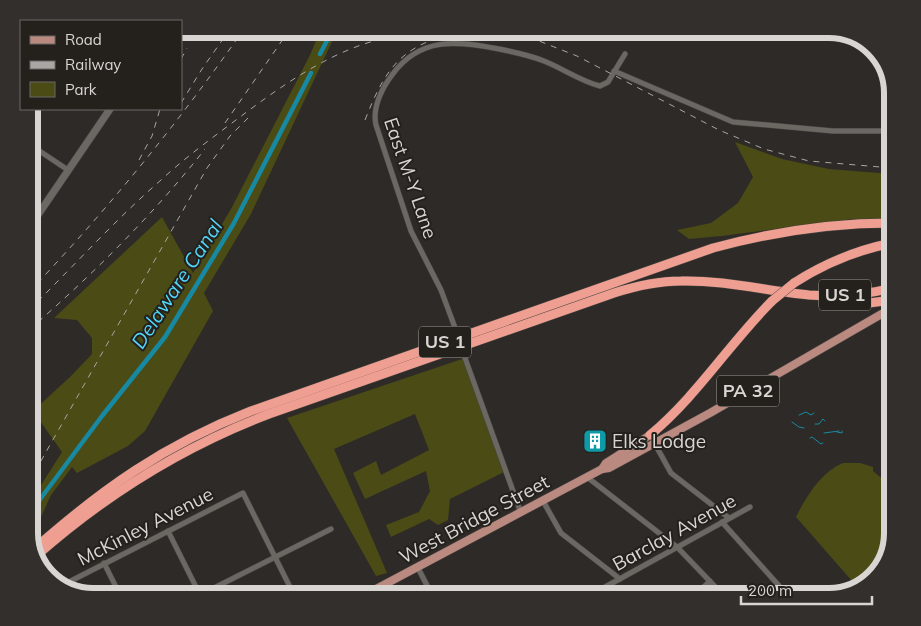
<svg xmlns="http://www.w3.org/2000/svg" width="921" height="626" font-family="Mulish,sans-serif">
<rect width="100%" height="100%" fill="#2e2a27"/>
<!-- green -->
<g fill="#4a4b15">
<polygon points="321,29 338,29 251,214 204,293 213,311 145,431 128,446 77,473 72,467 51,495 30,541 29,504 62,452 33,411 71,376 92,354 92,338 77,320 54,318 162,217 193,273 231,209 310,55"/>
<polygon points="735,142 782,159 829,169 892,174 892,219 852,219 722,236 689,239 677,230 711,223 738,203 753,177"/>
<polygon points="465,358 506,471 450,499 448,520 438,525 429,519 391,537 386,525 419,512 430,491 426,471 365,499 353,473 376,461 381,475 429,450 415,414 334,449 387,573 376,576 287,418"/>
<path d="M 843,463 L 860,463 L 873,467 L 873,471 L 892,487 L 892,534 L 881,569 L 859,589 L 796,517 C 806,497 821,472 843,463 Z"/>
</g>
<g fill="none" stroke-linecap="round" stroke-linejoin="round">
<!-- stream -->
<g stroke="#1889a2" stroke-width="1">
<polyline points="799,415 806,412 811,415 814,413"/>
<polyline points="792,422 799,427 804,428"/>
<polyline points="815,424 819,424 823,419 825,421"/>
<polyline points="837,432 842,433 842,431"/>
<polyline points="824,433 839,431"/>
<polyline points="810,438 812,437 821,444 823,443"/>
</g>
<!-- canal -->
<g stroke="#1889a2" stroke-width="4.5">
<polyline points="320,54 333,29"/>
<polyline points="29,520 41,498 102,416 165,337 234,223 311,73"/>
</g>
<!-- street casing -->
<g stroke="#484542" stroke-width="6">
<g id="street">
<polyline points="614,71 733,122 833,131 892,131"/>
<polyline points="29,114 33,109"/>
<polyline points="29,144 68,170"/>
<path d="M 454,325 L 441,290 L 411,231 L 376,125 C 372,108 382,88 392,75 C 420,36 458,41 499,49 C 514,52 529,55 544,61 C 562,68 580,81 600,86 L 608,82 L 625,54"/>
<polyline points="465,358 521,513"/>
<polyline points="650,435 671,473 729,518"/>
<polyline points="587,477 677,547 725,597"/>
<polyline points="543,501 561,533 620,579"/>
<polyline points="722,522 789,597"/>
<polyline points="168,531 201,597"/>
<polyline points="104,563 121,597"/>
<polyline points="418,568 433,597"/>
<polyline points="59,587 243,493 295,597"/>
<polyline points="196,597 331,529"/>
<polyline points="587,597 750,507"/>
<polyline points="693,597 710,581"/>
</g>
</g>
<!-- secondary casing -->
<g stroke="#484542" stroke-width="8">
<polyline id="secondary" points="29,228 110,109"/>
</g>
<!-- primary casing -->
<g stroke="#484542" stroke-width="9">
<g id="primary">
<polyline points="602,469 606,463 650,435"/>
<polyline points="361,597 602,469 609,468 710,413 892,308"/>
</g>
</g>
<!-- highway casing -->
<g stroke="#484542" stroke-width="10">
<g id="highway">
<path d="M 794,283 C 825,263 857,250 892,243"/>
<polyline points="837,300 869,303 892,300"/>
<path d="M 650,435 C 697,396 729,344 772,301"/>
<path d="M 33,550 C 102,489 164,445 251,411 L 713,248 C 772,232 831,223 892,223"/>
<path d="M 35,557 C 105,495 182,447 269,414 L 614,293 C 636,286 657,281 681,281 C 724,280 767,291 809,295 C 837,297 865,295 892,288"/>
</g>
</g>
<!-- street -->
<use href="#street" stroke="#6b6763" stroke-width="5"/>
<!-- secondary -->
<use href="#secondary" stroke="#6b6763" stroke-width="7"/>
<!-- primary -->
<use href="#primary" stroke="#ba897f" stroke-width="8"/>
<!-- highway -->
<use href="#highway" stroke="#ef9f91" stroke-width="9"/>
<!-- rail -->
<g stroke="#aaa6a4" stroke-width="1" stroke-dasharray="6 6" stroke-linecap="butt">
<polyline points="525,29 527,29"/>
<polyline points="433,30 463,29 491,31 534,39 577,56 719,130 764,149 809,161 892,168"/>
<polyline points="181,59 187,48"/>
<polyline points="181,103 202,69 223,39"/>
<path d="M 365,120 C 384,72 399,46 453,34"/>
<polyline points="225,123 290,29"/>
<polyline points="139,160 152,136 160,109"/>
<path d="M 29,292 C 108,209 179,122 244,29"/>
<path d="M 29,310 C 73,267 114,221 161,180 C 187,156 216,135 244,114 C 280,87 319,60 361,45 C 387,36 412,32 439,29"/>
<path d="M 29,330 C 92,275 153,215 205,149"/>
<polyline points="29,482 207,168 230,136 248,118"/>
</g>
<!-- street-bridge casing -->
<g stroke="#484542" stroke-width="6" stroke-linecap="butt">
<polyline id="street-bridge" points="454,325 465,358"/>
</g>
<!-- highway-bridge casing -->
<g stroke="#484542" stroke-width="10" stroke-linecap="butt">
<polyline id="highway-bridge" points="772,301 794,283"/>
</g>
<!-- street-bridge -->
<use href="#street-bridge" stroke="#6b6763" stroke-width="5"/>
<!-- highway-bridge -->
<use href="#highway-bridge" stroke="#ef9f91" stroke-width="9"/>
</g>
<!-- icons -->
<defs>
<g id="building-square" transform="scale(1.25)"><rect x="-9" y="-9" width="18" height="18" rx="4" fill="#0f9aa8" stroke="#24211d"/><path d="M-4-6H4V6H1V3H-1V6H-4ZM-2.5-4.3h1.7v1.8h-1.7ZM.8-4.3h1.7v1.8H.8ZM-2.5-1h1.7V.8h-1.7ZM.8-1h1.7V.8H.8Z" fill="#fff"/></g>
</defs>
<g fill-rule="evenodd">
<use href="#building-square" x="595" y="441"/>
</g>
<g text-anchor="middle" stroke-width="4" stroke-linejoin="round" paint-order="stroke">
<!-- shield labels -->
<g fill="#24211d" stroke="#a29f9c" stroke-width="1">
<rect x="819" y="279.5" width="52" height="31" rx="4"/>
<rect x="419" y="326.5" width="52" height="31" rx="4"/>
<rect x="717" y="375.5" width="62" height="31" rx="4"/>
</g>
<g font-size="18" font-weight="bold" fill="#d8d5d3">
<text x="845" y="301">US 1</text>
<text x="445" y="348">US 1</text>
<text x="748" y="397">PA 32</text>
</g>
<!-- street labels -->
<g font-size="19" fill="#d8d5d3" stroke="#24211d">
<text transform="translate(411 178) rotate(71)" y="7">East M-Y Lane</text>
<text transform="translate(474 519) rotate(-28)" y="7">West Bridge Street</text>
<text transform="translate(145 526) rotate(-27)" y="7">McKinley Avenue</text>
<text transform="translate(674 532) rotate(-29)" y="7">Barclay Avenue</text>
</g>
<!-- poi labels -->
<g font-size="19" fill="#d8d5d3" stroke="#24211d" text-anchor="start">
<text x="612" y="448">Elks Lodge</text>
</g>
<!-- water labels -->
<g font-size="20" font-style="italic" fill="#52d7fa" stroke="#24211d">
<text transform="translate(177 284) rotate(-57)" y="7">Delaware Canal</text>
</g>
</g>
<!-- crop -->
<path d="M0 0H921V626H0ZM93 38H829A55 55 0 0 1 884 93V533A55 55 0 0 1 829 588H93A55 55 0 0 1 38 533V93A55 55 0 0 1 93 38Z" fill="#322f2c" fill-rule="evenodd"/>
<path fill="none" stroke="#d8d5d3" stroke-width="6" d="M93 38H829A55 55 0 0 1 884 93V533A55 55 0 0 1 829 588H93A55 55 0 0 1 38 533V93A55 55 0 0 1 93 38Z"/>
<!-- legend -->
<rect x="20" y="20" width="162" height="90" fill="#24211d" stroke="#6c6966"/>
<rect x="30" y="36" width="25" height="8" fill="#ba897f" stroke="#6c6966"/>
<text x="65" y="45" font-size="15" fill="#d8d5d3">Road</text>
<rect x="30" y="61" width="25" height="8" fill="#aaa6a4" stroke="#6c6966"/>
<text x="65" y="70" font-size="15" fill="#d8d5d3">Railway</text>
<rect x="30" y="82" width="25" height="15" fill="#4a4b15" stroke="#6c6966"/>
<text x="65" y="95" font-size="15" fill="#d8d5d3">Park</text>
<!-- scale -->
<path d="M741 596v8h131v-8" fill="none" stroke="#d8d5d3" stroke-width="2.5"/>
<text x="748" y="596" font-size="15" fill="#d8d5d3" stroke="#24211d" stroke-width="4" paint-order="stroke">200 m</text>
</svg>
